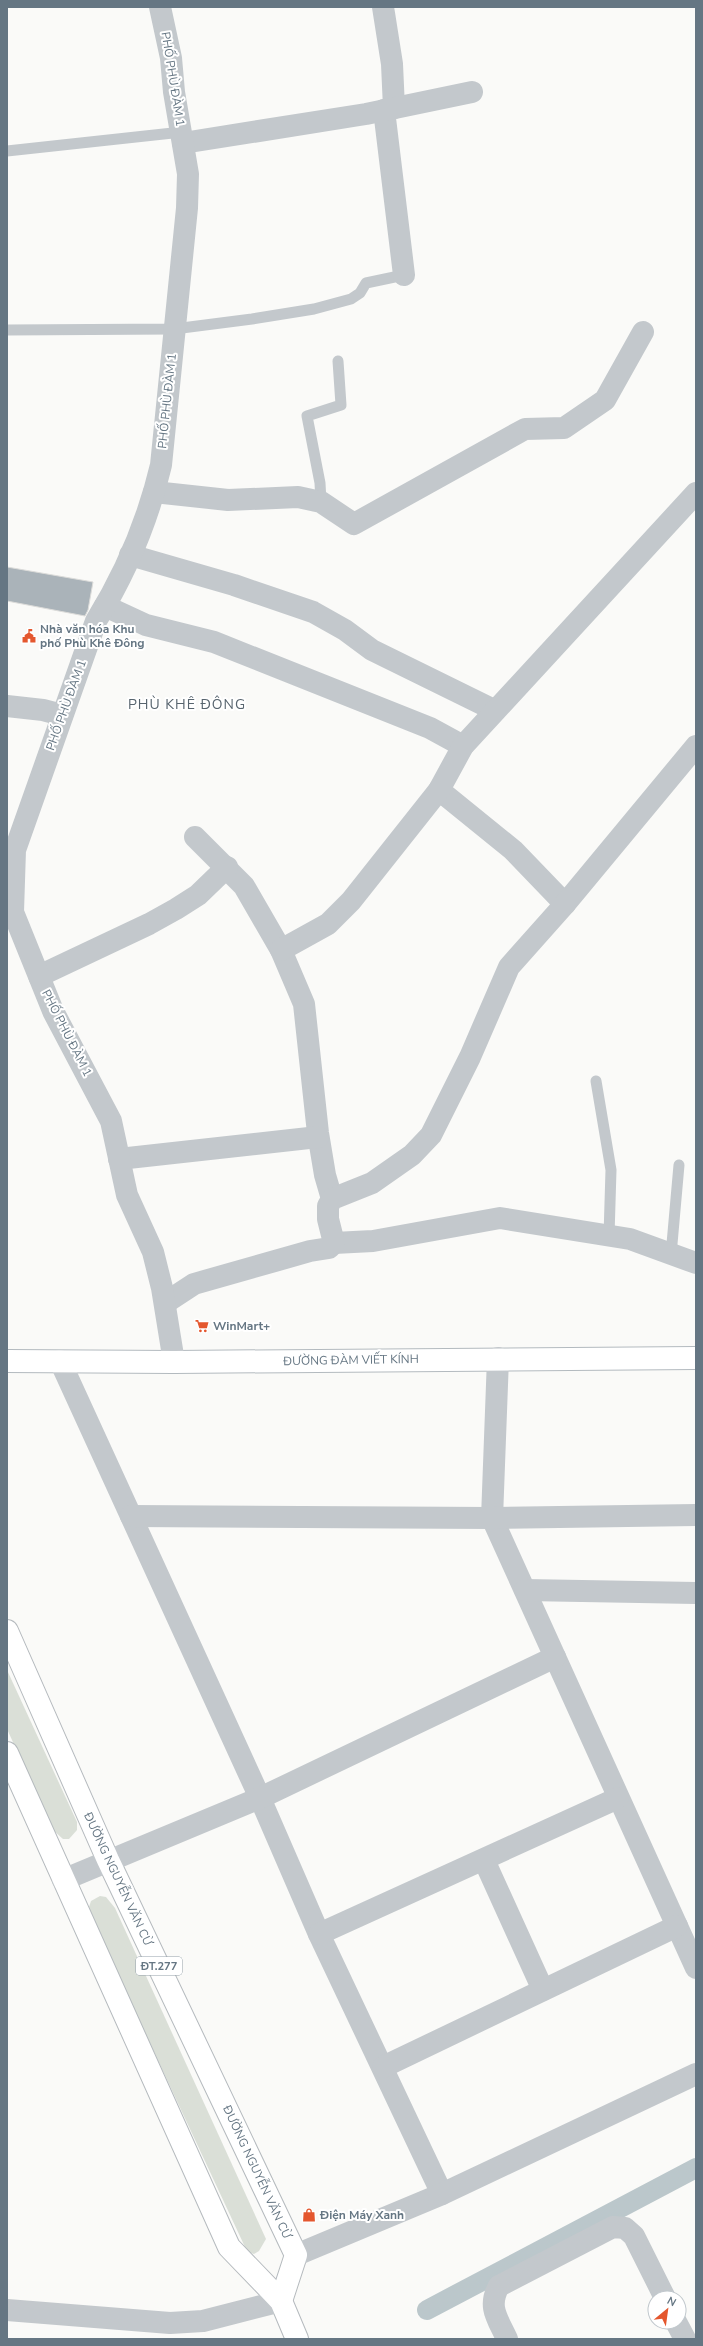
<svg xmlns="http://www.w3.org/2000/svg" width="703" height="2346" font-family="'Nunito Sans',sans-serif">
<rect width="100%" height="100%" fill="#fafaf8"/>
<!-- green -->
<g fill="#dadfd7">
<polygon points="7,1670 77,1822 77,1830 69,1839 63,1839 53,1830 7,1729"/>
<polygon points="100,1896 106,1897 115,1908 266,2239 259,2251 254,2254 248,2252 245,2247 99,1934 89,1907 91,1901"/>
</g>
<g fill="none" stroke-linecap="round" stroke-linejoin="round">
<!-- canal -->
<polyline stroke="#bbc7cb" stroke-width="20" points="427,2310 696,2168"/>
</g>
<!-- building -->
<polygon fill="#aab3b9" stroke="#dcdcda" points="7,567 93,582 88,610 85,616 7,601"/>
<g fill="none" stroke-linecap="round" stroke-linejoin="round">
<!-- secondary casing -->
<g stroke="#b3babf" stroke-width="24">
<polyline id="secondary" points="7,1361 174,1362 696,1358"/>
</g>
<!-- primary casing -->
<g stroke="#b5babe" stroke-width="24">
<g id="primary">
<polyline points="7,1631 108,1860 296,2255 281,2301"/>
<polyline points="7,1753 229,2247 281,2301 297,2339"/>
</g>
</g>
<!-- service -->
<g stroke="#c3c8cc" stroke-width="11">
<polyline points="7,151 182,132"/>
<polyline points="7,330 174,329 252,319 314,309 351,299 360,293 366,283 404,275"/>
<polyline points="321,502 320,483 307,416 341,405 338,361"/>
<polyline points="596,1081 611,1170 609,1236"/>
<polyline points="671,1255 679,1165"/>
</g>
<!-- minor -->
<g stroke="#c3c8cc" stroke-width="22">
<polyline points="383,7 392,64 394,108"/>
<polyline points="384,110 404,275"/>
<polyline points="183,143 366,114 472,92"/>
<polyline points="154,492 228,500 298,497 321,502 354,524 525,429 564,428 605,400 643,332"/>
<polyline points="130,555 234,585 313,612 345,630 372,650 494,710"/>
<polyline points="105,606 146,625 214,642 430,728 463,746"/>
<polyline points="7,706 43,710 62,715"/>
<polyline points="439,790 513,850 565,904"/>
<polyline points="195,837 244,886 281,950 304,1004 318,1133 325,1175 332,1199"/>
<polyline points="281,950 328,924 351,901 439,790 463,746 696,493"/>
<polyline points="39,976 149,924 176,909 198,895 227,867"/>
<polyline points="119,1159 318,1137"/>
<polyline points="334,1243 373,1241 500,1218 630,1239 696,1263"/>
<polyline points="165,1303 194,1284 310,1251 329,1248 334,1243 328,1219 328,1206 332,1199 372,1183 412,1155 431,1135 470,1057 509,967 565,904 696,746"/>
<polyline points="498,1358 492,1518 696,1968"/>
<polyline points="60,1361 260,1798 319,1934 442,2194"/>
<polyline points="131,1516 492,1518 696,1515"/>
<polyline points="525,1590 696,1593"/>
<polyline points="484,1860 543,1990"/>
<polyline points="63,1880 260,1798 555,1657"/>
<polyline points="319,1934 618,1798"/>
<polyline points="383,2067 677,1926"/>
<polyline points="296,2255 442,2194 696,2074"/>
<polyline points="676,2322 685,2339"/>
<path d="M 507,2339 C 498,2319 487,2307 499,2286 L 613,2227 L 625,2228 L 634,2236 L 665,2298"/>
</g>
<!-- tertiary -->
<g stroke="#c3c8cc" stroke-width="22">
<path d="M 160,7 L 171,58 L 174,92 L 188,174 L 187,208 L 161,465 C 148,520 125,574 96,621 L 15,850 L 13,912 L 53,1011 L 111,1121 L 127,1195 L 153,1252 L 162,1288 L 174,1362"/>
<polyline points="7,2310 170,2323 203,2321 281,2301"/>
</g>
<!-- secondary -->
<use href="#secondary" stroke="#fff" stroke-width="22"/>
<!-- primary -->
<use href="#primary" stroke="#fff" stroke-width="22"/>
</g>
<!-- icons -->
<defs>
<g id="civic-bare" transform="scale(1.08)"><path d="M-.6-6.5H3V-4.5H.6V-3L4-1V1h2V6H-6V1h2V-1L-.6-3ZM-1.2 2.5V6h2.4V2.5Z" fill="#e4572e" stroke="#fff" stroke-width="2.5" paint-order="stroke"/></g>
<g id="supermarket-bare" transform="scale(1.08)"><path d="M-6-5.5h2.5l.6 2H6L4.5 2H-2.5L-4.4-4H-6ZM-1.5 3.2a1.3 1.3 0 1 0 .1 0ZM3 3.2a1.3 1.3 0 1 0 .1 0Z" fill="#e4572e" stroke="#fff" stroke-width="2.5" paint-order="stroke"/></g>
<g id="shop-bare" transform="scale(1.08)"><path d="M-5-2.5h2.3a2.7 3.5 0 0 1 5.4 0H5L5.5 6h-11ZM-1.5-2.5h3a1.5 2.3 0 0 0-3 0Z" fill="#e4572e" stroke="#fff" stroke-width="2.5" paint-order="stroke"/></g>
</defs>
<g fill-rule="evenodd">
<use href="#civic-bare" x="29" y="636"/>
<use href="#supermarket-bare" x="202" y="1326"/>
<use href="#shop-bare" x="309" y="2215"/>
</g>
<g text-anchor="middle" stroke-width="4" stroke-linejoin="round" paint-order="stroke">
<!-- shield labels -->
<rect fill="#fff" stroke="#939fa8" stroke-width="1" x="136" y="1957" width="46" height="18" rx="3"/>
<g font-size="11" font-weight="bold" fill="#657683">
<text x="159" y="1970">ĐT.277</text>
</g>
<!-- street labels -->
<g font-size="12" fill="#657683" stroke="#fff">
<text transform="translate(173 79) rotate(81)" y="4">PHỐ PHÙ ĐÀM 1</text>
<text transform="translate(167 401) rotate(-84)" y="4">PHỐ PHÙ ĐÀM 1</text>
<text transform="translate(66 705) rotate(-70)" y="4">PHỐ PHÙ ĐÀM 1</text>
<text transform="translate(67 1033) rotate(63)" y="4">PHỐ PHÙ ĐÀM 1</text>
<text transform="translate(351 1360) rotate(-1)" y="4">ĐƯỜNG ĐÀM VIẾT KÍNH</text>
<text transform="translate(118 1879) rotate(65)" y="4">ĐƯỜNG NGUYỄN VĂN CỪ</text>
<text transform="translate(257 2172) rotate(65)" y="4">ĐƯỜNG NGUYỄN VĂN CỪ</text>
</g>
<!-- poi labels -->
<g font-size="12" font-weight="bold" fill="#657683" stroke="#fff" text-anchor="start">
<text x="40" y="633">Nhà văn hóa Khu<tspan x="40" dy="14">phố Phù Khê Đông</tspan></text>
<text x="213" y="1330">WinMart+</text>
<text x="320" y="2219">Điện Máy Xanh</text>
</g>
<!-- quarter labels -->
<g font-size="14" letter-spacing="1" fill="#57646e" stroke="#fff">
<text x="187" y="709">PHÙ KHÊ ĐÔNG</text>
</g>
</g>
<!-- border -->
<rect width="703" height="2346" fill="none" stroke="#657683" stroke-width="16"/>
<!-- north arrow -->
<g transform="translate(667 2310) rotate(29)"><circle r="19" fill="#ffffff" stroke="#c1c8cd"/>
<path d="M0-3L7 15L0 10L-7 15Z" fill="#e4572e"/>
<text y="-6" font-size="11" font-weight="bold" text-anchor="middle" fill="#657683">N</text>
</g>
</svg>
